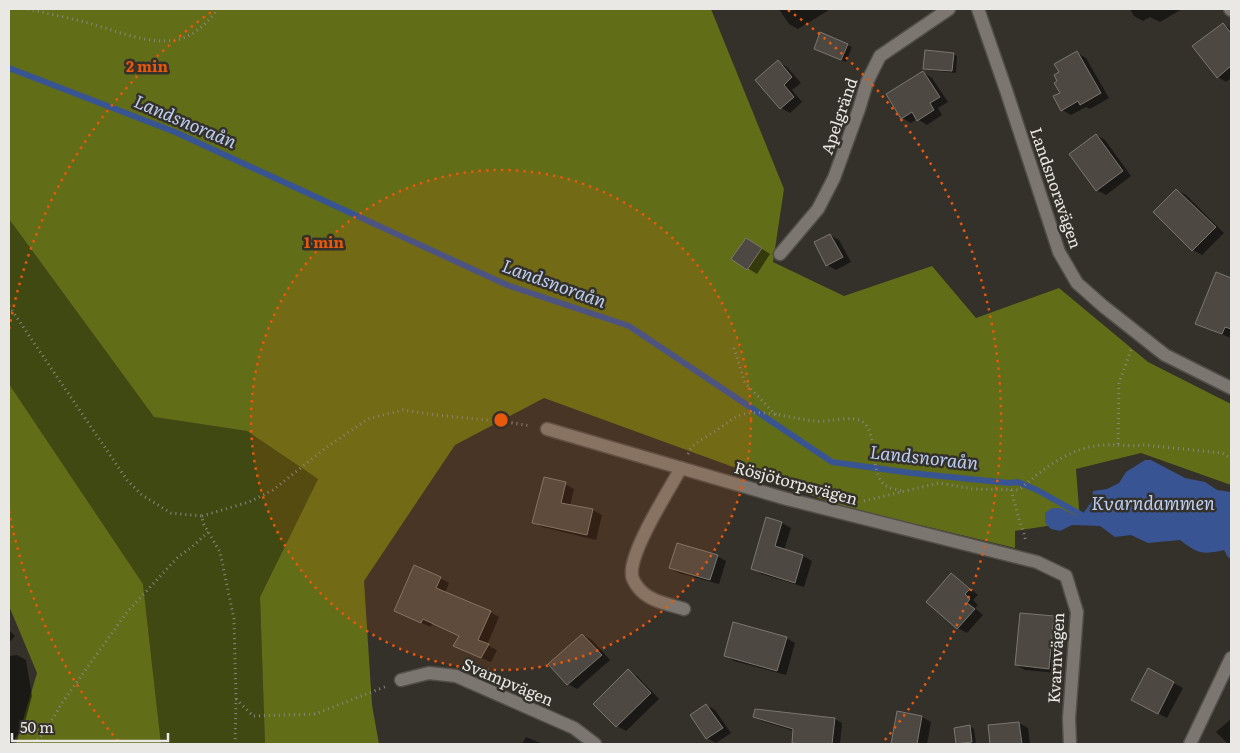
<svg xmlns="http://www.w3.org/2000/svg" width="1240" height="753" font-family="Literata,serif">
<rect width="100%" height="100%" fill="#34302a"/>
<!-- green -->
<polygon fill="#414912" points="9,219 154,417 247,431 318,479 260,597 265,744 161,744 143,584 9,384"/>
<!-- forest -->
<g fill="#626d17">
<polygon points="9,9 711,9 784,189 773,262 844,296 932,266 976,318 1059,288 1148,362 1231,404 1231,485 1141,453 1076,469 1080,521 1015,531 1015,548 920,525 887,523 544,398 455,445 364,581 372,705 379,744 265,744 260,597 318,479 247,431 154,417 9,219"/>
<polygon points="9,384 143,584 161,744 16,744 37,673 9,606"/>
</g>
<!-- water -->
<path fill="#395493" d="M 1145,460 L 1151,460 L 1185,478 L 1205,482 L 1217,490 L 1231,492 L 1231,559 L 1228,557 L 1224,550 C 1202,555 1198,554 1180,540 L 1148,543 L 1131,535 L 1115,537 L 1100,526 L 1072,525 L 1060,531 L 1051,529 L 1045,523 L 1045,513 L 1052,508 L 1060,508 L 1077,516 L 1082,515 L 1092,501 L 1093,491 L 1107,489 L 1119,483 L 1126,472 Z"/>
<!-- shadow -->
<g fill="#0007">
<polygon points="779,9 827,9 829,10 798,29 789,24"/>
<polygon points="1130,9 1182,9 1160,22 1150,17 1143,21 1134,16"/>
<polygon points="1223,24 1231,29 1231,78 1226,82 1218,77"/>
<polygon points="821,34 852,47 846,62 819,51"/>
<polygon points="1077,53 1086,58 1109,98 1090,109 1086,107 1071,115 1062,110 1061,93 1059,82 1060,72"/>
<polygon points="953,54 957,56 956,73 929,70 925,68"/>
<polygon points="778,62 787,67 801,83 792,90 802,102 790,113 781,108"/>
<polygon points="923,72 932,78 948,102 938,108 942,115 927,125 917,119 911,123 902,118"/>
<polygon points="1096,135 1105,140 1131,176 1106,195 1097,190"/>
<polygon points="1177,190 1186,195 1224,233 1202,255 1193,250"/>
<polygon points="830,235 839,240 851,262 836,270 827,265"/>
<polygon points="755,244 770,254 757,274 733,259"/>
<polygon points="1217,273 1231,279 1231,338 1206,328 1197,323"/>
<polygon points="565,484 574,489 570,506 593,510 602,515 596,540 542,527 534,522"/>
<polygon points="767,519 782,523 791,528 784,550 803,556 812,561 804,587 761,574 752,568"/>
<polygon points="717,556 726,561 719,584 679,573 670,568"/>
<polygon points="951,575 960,580 978,595 973,600 978,605 975,608 983,615 967,633 958,628 928,602"/>
<polygon points="440,578 449,583 445,593 490,612 499,617 487,645 497,650 491,662 464,651 455,646 460,636 432,623 431,627 405,616 396,611"/>
<polygon points="1053,618 1062,623 1057,673 1025,670 1016,665"/>
<polygon points="9,630 15,636 9,643"/>
<polygon points="583,635 592,640 610,660 577,689 568,684"/>
<polygon points="786,638 795,643 786,675 734,661 725,655"/>
<polygon points="17,655 26,660 32,696 25,722 12,744 9,744 9,656"/>
<polygon points="1149,670 1183,688 1167,718 1142,705"/>
<polygon points="628,671 637,676 659,699 626,731 617,726 595,704"/>
<polygon points="706,705 715,710 731,733 716,743 707,738"/>
<polygon points="898,713 922,717 931,722 927,744 893,744"/>
<polygon points="754,716 835,719 842,723 840,744 796,744 793,742 794,731 762,721"/>
<polygon points="1231,719 1231,744 1228,744 1216,732"/>
<polygon points="1019,723 1028,728 1030,744 991,744 989,727"/>
<polygon points="970,726 974,729 976,744 957,743"/>
<polygon points="526,737 543,744 522,744"/>
</g>
<g fill="none" stroke-linecap="round" stroke-linejoin="round">
<!-- stream -->
<polyline stroke="#395493" stroke-width="6" points="9,68 175,132 507,285 629,326 832,462 911,473 1009,483 1018,482 1037,490 1082,515"/>
</g>
<!-- building -->
<g fill="#4d4942" stroke="#7b7770">
<polygon points="1223,23 1231,33 1231,66 1217,78 1192,46"/>
<polygon points="820,32 848,44 841,60 814,49"/>
<polygon points="925,50 954,53 952,71 923,69"/>
<polygon points="1077,51 1101,93 1080,105 1078,101 1061,111 1053,96 1060,93 1054,83 1057,81 1054,75 1059,72 1054,64"/>
<polygon points="778,60 792,77 784,85 794,97 780,109 755,80"/>
<polygon points="923,71 940,97 930,103 934,110 917,121 912,112 901,119 886,94"/>
<polygon points="1096,134 1123,171 1096,191 1069,154"/>
<polygon points="1176,189 1216,227 1192,251 1153,212"/>
<polygon points="830,234 843,257 826,266 814,242"/>
<polygon points="746,238 762,248 747,270 731,259"/>
<polygon points="1216,272 1231,278 1231,329 1225,327 1222,334 1195,324"/>
<polygon points="544,477 566,482 561,503 593,509 587,535 532,523"/>
<polygon points="766,517 782,522 775,546 803,555 795,583 751,569"/>
<polygon points="677,543 718,555 710,580 669,568"/>
<polygon points="414,565 441,577 436,588 491,611 478,640 489,644 481,658 453,646 459,636 423,619 421,623 394,611"/>
<polygon points="951,573 970,589 965,594 970,599 967,603 975,609 957,629 926,602"/>
<polygon points="1020,613 1054,616 1049,669 1015,665"/>
<polygon points="733,622 787,637 777,671 724,656"/>
<polygon points="582,634 602,655 567,685 548,664"/>
<polygon points="1148,668 1174,682 1158,714 1131,700"/>
<polygon points="628,669 651,693 616,727 593,704"/>
<polygon points="706,704 723,728 706,739 690,715"/>
<polygon points="755,709 835,718 832,744 803,744 792,743 793,729 753,717"/>
<polygon points="897,711 922,716 917,744 891,744"/>
<polygon points="1019,722 1022,744 990,744 988,725"/>
<polygon points="970,725 972,742 956,744 954,728"/>
</g>
<g fill="none" stroke-linecap="round" stroke-linejoin="round">
<!-- minor casing -->
<g stroke="#524e49" stroke-width="15">
<g id="minor">
<polyline points="978,9 1006,90 1059,252 1077,283 1103,306 1165,355 1231,388"/>
<polyline points="1230,9 1231,10"/>
<polyline points="780,254 818,209 834,178 859,109 867,82 880,56 949,9"/>
<polyline points="547,429 787,499 1037,562 1066,576 1077,612 1069,718 1070,744"/>
<path d="M 681,468 C 669,490 629,552 632,575 C 632,579 635,583 637,586 C 647,601 668,604 684,609"/>
<polyline points="401,680 429,673 456,676 574,728 595,744"/>
<polyline points="1190,744 1231,658"/>
</g>
</g>
<!-- path -->
<g stroke="#898681" stroke-width="3" stroke-dasharray="1 4" stroke-linecap="butt">
<path d="M 28,9 C 49,14 71,18 92,24 C 116,31 151,45 175,40 C 194,37 207,23 218,9"/>
<polyline points="9,306 127,480 142,495 171,513 202,516 203,523 220,552 234,619 236,699 235,744"/>
<polyline points="734,348 745,383 776,415"/>
<polyline points="1118,444 1119,383 1132,347"/>
<path d="M 688,454 C 689,452 690,449 692,447 C 694,444 713,432 717,430 C 723,426 729,421 736,417 C 755,406 793,419 814,421 C 829,423 851,414 863,422 C 879,434 868,478 888,487 C 892,489 898,490 903,491"/>
<polyline points="1011,490 1019,519 1024,534 1026,542"/>
<path d="M 864,501 L 939,483 L 973,489 L 1019,490 C 1044,468 1070,447 1104,445 C 1118,444 1131,447 1144,445 L 1222,453 L 1231,459"/>
<polyline points="202,516 249,502 273,490 327,447 368,419 403,410 436,415 507,422 531,426"/>
<polyline points="236,699 253,716 315,714 387,686"/>
<polyline points="34,744 46,730 62,703 127,612 178,557 192,547 208,532"/>
</g>
<!-- minor -->
<use href="#minor" stroke="#7b7770" stroke-width="12"/>
</g>
<!-- distance rings -->
<circle cx="501" cy="420" r="250" fill="#e8590c" fill-opacity=".12"/>
<g fill="none" stroke="#e8590c" stroke-width="2.5" stroke-dasharray="2.5 5">
<circle cx="501" cy="420" r="250"/>
<path d="M118 741A500 500 0 0 1 9 511M9 329A500 500 0 0 1 214 10M788 10A500 500 0 0 1 884 741"/>
</g>
<g text-anchor="middle" stroke-width="5" stroke-linejoin="round" paint-order="stroke">
<!-- street labels -->
<g font-size="16" fill="#eae8e4" stroke="#34302a">
<text transform="translate(839 116) rotate(-71)" y="6">Apelgränd</text>
<text transform="translate(1056 188) rotate(71)" y="6">Landsnoravägen</text>
<text transform="translate(796 483) rotate(15)" y="6">Rösjötorpsvägen</text>
<text transform="translate(1056 658) rotate(-87)" y="6">Kvarnvägen</text>
<text transform="translate(508 682) rotate(23)" y="6">Svampvägen</text>
</g>
<!-- water labels -->
<g font-size="18" font-style="italic" fill="#bccef2" stroke="#34302a">
<text transform="translate(185 122) rotate(23)" y="6">Landsnoraån</text>
<text transform="translate(554 284) rotate(20)" y="6">Landsnoraån</text>
<text transform="translate(924 458) rotate(6)" y="6">Landsnoraån</text>
<text x="1153" y="510">Kvarndammen</text>
</g>
</g>
<circle cx="501" cy="420" r="8" fill="#e8590c" stroke="#34302a" stroke-width="2.5"/>
<g font-size="15" text-anchor="middle" font-weight="bold" fill="#e8590c" stroke="#34302a" stroke-width="5" stroke-linejoin="round" paint-order="stroke">
<text x="147" y="72">2 min</text>
<text x="324" y="248">1 min</text>
</g>
<!-- border -->
<rect width="1240" height="753" fill="none" stroke="#eae8e4" stroke-width="20"/>
<!-- scale -->
<path d="M12 733v8h156v-8" fill="none" stroke="#eae8e4" stroke-width="2.5"/>
<text x="20" y="733" font-size="15" fill="#eae8e4" stroke="#34302a" stroke-width="4" paint-order="stroke">50 m</text>
</svg>
